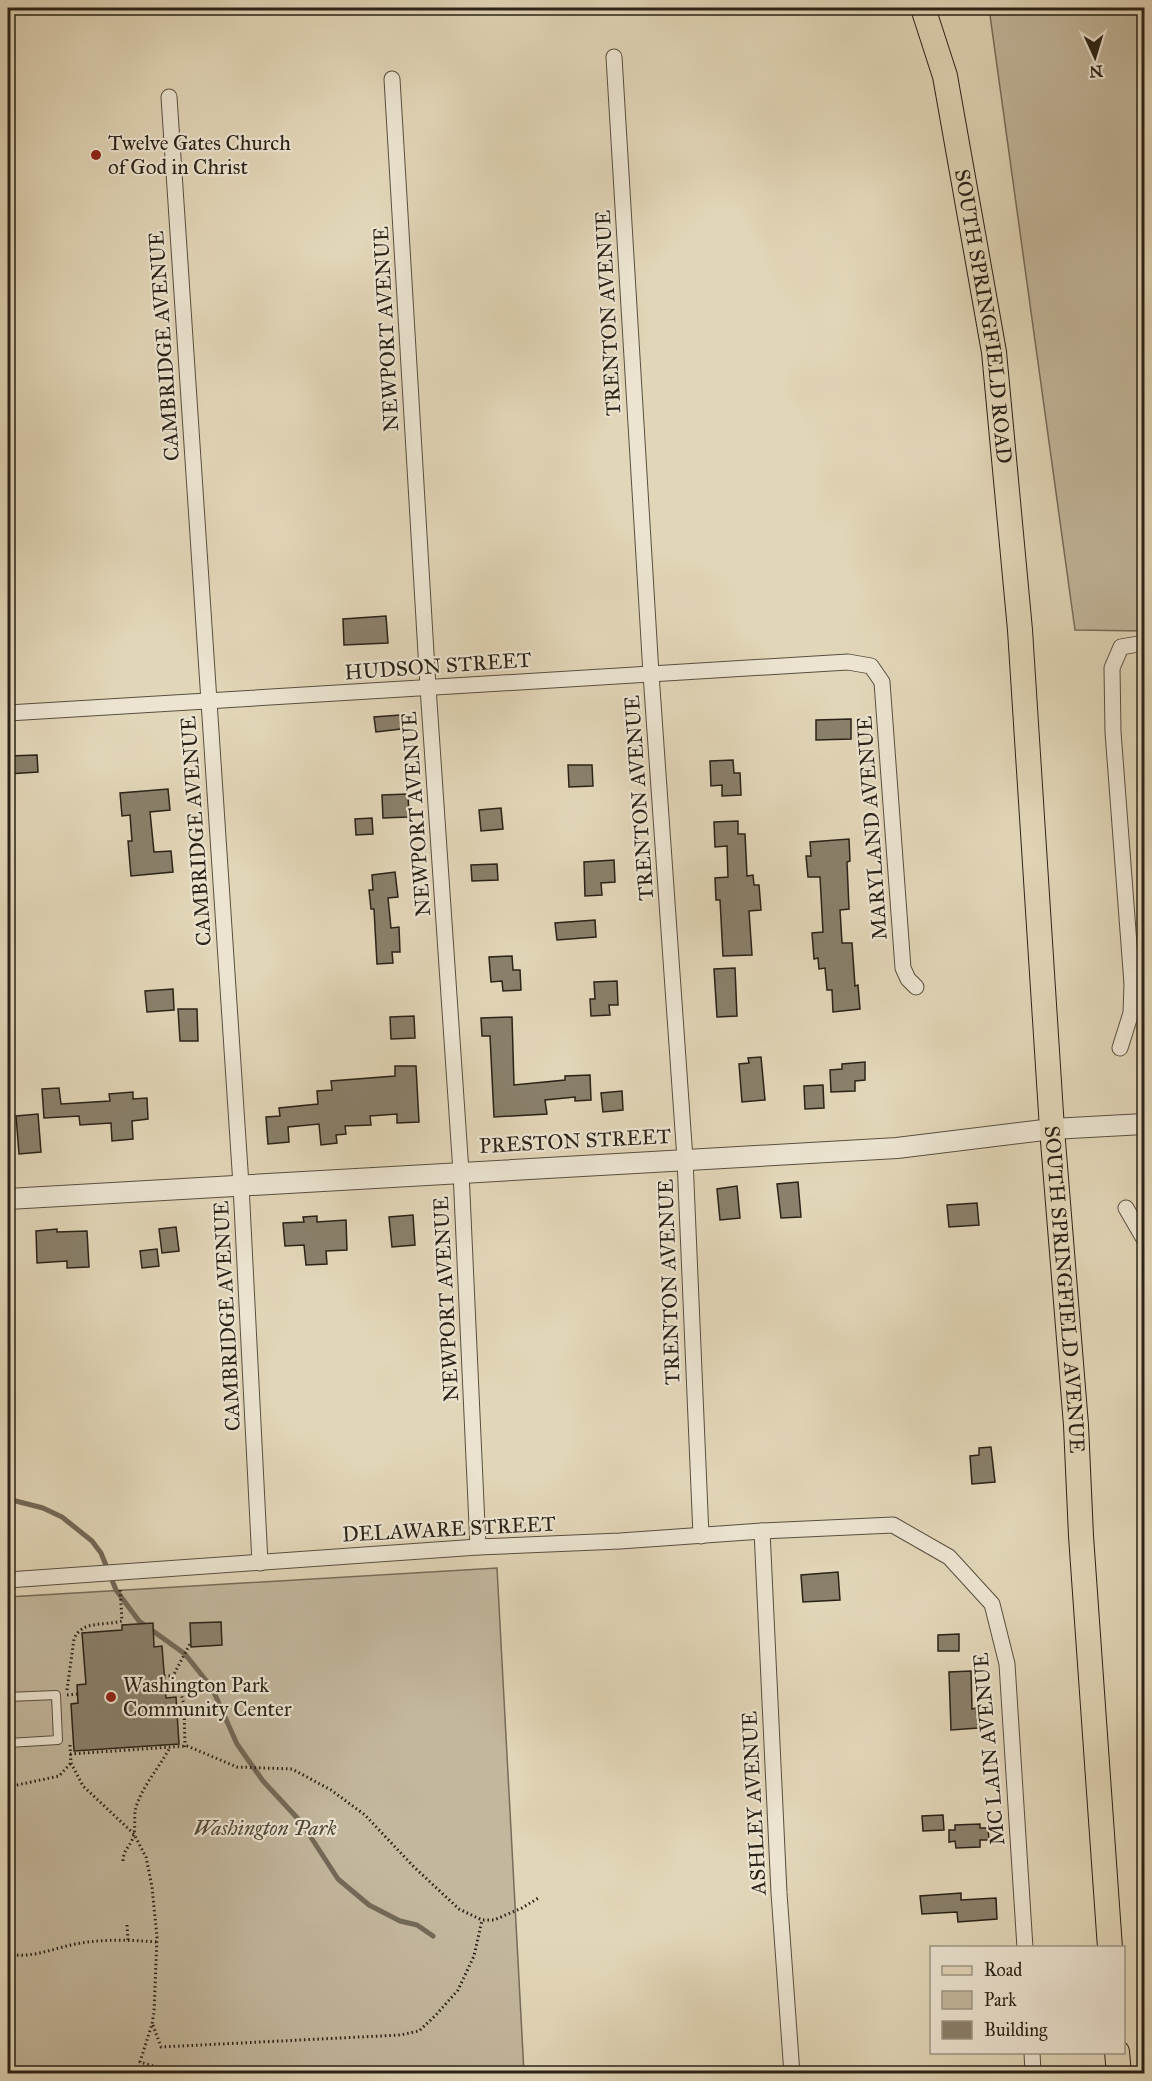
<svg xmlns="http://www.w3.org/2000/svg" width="1152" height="2081" font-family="'IM FELL Great Primer',serif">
<rect width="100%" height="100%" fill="#e2d6b8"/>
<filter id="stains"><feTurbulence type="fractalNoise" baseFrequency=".00333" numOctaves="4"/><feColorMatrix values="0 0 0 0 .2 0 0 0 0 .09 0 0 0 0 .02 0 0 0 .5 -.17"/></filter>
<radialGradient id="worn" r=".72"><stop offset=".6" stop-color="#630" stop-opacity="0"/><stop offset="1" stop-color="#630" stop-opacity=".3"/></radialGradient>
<!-- green -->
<g fill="#c3b79d" stroke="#766c5a" stroke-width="1.5">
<polygon points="989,8 1144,8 1144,631 1075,630"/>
<polygon points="497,1568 524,2073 8,2074 8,1597"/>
</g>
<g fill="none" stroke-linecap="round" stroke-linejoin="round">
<!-- stream -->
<polyline stroke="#736957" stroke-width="5" points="8,1499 43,1508 62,1517 92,1541 101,1553 116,1590 139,1621 185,1654 212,1688 237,1744 263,1781 301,1822 338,1879 369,1905 400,1921 417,1925 433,1936"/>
</g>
<!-- building -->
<g fill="#8a806b" stroke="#2a2217" stroke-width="1.5">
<polygon points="386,616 388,643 344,645 343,619"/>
<polygon points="400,715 401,729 376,732 374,717"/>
<polygon points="851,719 851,739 816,740 816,720"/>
<polygon points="37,755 38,772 8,774 8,756"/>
<polygon points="733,760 734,773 740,773 741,795 722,796 722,785 711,786 710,761"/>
<polygon points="568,765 592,765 593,786 569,787"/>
<polygon points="168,789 170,810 150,812 154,852 171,851 173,872 131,876 128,841 132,841 130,815 122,816 120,793"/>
<polygon points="408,794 409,817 383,818 382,795"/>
<polygon points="501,808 503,829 481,831 479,810"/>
<polygon points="372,818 373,834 356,835 355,819"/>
<polygon points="738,821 738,834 745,834 747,876 753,875 754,885 759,885 761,910 749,911 752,955 723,956 720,900 716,900 715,878 728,877 727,846 715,847 714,822"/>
<polygon points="849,839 850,861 847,862 849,909 840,910 842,943 852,943 855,986 858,985 860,1009 833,1012 832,990 827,990 825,968 819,969 818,958 814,959 812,933 823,932 820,877 808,877 806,856 811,856 810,842"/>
<polygon points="614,860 615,882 601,883 602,895 585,896 584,862"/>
<polygon points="497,864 498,880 472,881 471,865"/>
<polygon points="395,872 398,897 388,898 391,928 399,927 400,952 392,952 393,963 377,964 374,909 371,909 369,890 373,890 372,875"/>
<polygon points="595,920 596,937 557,940 555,923"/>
<polygon points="512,956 513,970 520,970 521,990 503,991 502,981 491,982 489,957"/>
<polygon points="735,968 737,1016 717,1017 714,969"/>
<polygon points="617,981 618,1005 609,1005 610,1015 591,1016 590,999 595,999 594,982"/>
<polygon points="173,989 174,1010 147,1012 145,991"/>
<polygon points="178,1009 197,1009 198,1041 180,1041"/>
<polygon points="414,1016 415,1038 391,1039 390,1017"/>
<polygon points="512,1017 514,1085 565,1080 565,1076 590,1075 591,1100 575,1101 575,1097 545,1100 547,1114 494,1117 490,1036 482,1036 481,1018"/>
<polygon points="761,1057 765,1100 742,1102 739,1064 749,1063 748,1058"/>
<polygon points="865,1062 865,1080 855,1081 855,1091 831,1092 830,1070 842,1069 842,1064"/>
<polygon points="395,1066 416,1066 419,1122 397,1123 397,1114 370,1116 371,1125 345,1126 346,1134 336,1135 337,1143 321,1145 319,1124 288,1127 289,1142 268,1144 266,1117 280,1116 279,1108 318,1104 317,1091 332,1090 331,1081 395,1076"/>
<polygon points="823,1085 824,1108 805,1109 804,1086"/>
<polygon points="59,1088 61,1104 110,1101 109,1094 133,1092 133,1099 147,1098 148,1119 132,1121 133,1139 112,1141 111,1123 80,1125 79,1116 44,1118 42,1089"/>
<polygon points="622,1091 623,1110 603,1112 601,1093"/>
<polygon points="38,1114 41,1152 19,1154 16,1116"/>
<polygon points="798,1182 801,1217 781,1218 777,1184"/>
<polygon points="737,1186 740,1218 720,1220 717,1189"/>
<polygon points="977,1203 979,1225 949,1227 947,1205"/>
<polygon points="413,1215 415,1245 392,1247 389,1217"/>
<polygon points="317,1216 317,1222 346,1220 347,1250 326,1251 327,1264 306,1265 304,1245 285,1246 283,1223 304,1222 303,1217"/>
<polygon points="176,1227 179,1251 162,1253 159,1229"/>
<polygon points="57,1229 57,1232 87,1231 89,1267 67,1268 67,1261 37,1263 36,1231"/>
<polygon points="157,1249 159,1266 142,1268 140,1251"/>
<polygon points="991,1447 995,1482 972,1484 970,1456 979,1455 979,1448"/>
<polygon points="838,1572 840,1600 803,1602 801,1575"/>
<polygon points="221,1622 222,1645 191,1647 190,1623"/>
<polygon points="153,1623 154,1647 162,1646 166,1698 176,1697 179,1744 74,1751 71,1704 78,1703 77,1685 86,1684 82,1633 122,1630 122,1625"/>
<polygon points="959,1634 959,1651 938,1651 938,1635"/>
<polygon points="971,1671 972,1709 976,1708 978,1728 951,1730 949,1672"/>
<polygon points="943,1815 944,1830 923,1831 922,1816"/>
<polygon points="980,1824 980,1828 988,1828 989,1840 980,1840 980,1847 956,1848 955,1841 949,1842 949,1830 955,1830 955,1825"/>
<polygon points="961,1893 961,1900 996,1898 997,1919 958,1922 957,1912 922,1914 920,1896"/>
</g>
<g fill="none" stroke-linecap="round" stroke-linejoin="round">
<!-- service casing -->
<g stroke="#584f3f" stroke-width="10">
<polyline id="service" points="8,1697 56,1695 58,1740 8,1743"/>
</g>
<!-- minor casing -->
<g stroke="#584f3f" stroke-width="17">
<g id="minor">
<polyline points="614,57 651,674 685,1159 701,1536"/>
<polyline points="392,79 428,687 461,1172 478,1547"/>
<polyline points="169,97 241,1185 260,1563"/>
<polyline points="8,713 848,662 871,666 882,682 903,968 908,979 916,987"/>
<polyline points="1120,1048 1131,1013 1132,984 1113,732 1112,668 1121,647 1144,643"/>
<polyline points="1126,1208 1144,1239"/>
<polyline points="762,1531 779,1893 792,2074"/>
<polyline points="8,1580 478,1547 620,1541 762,1531 893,1525 949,1557 992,1604 1007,1664 1025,1948"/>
<polyline points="1032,2052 1033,2074"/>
</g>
</g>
<!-- tertiary casing -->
<g stroke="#584f3f" stroke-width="22">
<polyline id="tertiary" points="8,1199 897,1148 1052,1129 1144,1124"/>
</g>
<!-- primary casing -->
<g stroke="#2a2217" stroke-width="26">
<g id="primary">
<path id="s1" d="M 923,8 L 945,76 L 994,352 L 1020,630 L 1052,1129 L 1076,1425 L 1081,1536 L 1110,1948"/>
<polyline points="1117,2052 1119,2074"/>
</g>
</g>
<!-- path -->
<g stroke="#2a2217" stroke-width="3" stroke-dasharray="1.5 3" stroke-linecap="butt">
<polyline points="164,1676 173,1676"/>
<path d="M 67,1690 L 74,1639 C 82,1620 104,1626 122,1621 L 120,1587"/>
<polyline points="67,1695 78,1694"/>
<polyline points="70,1745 71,1763 83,1786 134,1834 146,1857 152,1887 157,1937 154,2012 152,2024 140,2062 166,2070 166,2074"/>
<polyline points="185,1747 184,1705 181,1693 174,1683 173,1676 191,1642"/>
<polyline points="70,1754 187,1746 237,1767 292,1769 331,1790 365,1815 414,1867 459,1909 482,1920 494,1920 522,1908 540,1897"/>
<polyline points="8,1787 59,1776 71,1763"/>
<polyline points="8,1794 11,1802 8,1813"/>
<path d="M 123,1861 C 124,1849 128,1849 132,1840 C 137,1830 133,1817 136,1807 C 143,1785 159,1768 169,1749"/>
<polyline points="127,1925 128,1940"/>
<path d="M 8,1954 C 34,1959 55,1947 81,1943 C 106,1939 131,1940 157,1942"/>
<polyline points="153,2025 161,2047 400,2035 419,2031 436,2015 458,1990 474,1956 482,1920"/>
</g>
<!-- service -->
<use href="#service" stroke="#ece4d1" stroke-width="8"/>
<!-- minor -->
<use href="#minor" stroke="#ece4d1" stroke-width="15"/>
<!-- tertiary -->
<use href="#tertiary" stroke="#ece4d1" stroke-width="20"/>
<!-- primary -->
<use href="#primary" stroke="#e2d6b8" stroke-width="24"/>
</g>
<!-- markers -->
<g fill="#8f2418" stroke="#ece4d1" stroke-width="2">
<circle cx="96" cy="155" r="6"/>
<circle cx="111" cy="1697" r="6"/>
</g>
<g text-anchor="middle" stroke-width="4.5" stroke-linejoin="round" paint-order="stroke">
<!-- poi labels -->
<g font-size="21" fill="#2a2217" stroke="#ece4d1" text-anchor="start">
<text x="108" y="150">Twelve Gates Church<tspan x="108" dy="24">of God in Christ</tspan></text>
<text x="123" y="1692">Washington Park<tspan x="123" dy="24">Community Center</tspan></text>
</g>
<!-- street labels -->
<g font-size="21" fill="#2a2217" stroke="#ece4d1">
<text transform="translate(608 313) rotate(-93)" y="7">TRENTON AVENUE</text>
<text dy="7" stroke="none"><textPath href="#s1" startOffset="315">SOUTH SPRINGFIELD ROAD</textPath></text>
<text transform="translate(386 329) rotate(-93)" y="7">NEWPORT AVENUE</text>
<text transform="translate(164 346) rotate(-94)" y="7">CAMBRIDGE AVENUE</text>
<text transform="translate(438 666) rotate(-4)" y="7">HUDSON STREET</text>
<text transform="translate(639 798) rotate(-94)" y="7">TRENTON AVENUE</text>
<text transform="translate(416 814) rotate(-94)" y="7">NEWPORT AVENUE</text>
<text transform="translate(872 828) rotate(-94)" y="7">MARYLAND AVENUE</text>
<text transform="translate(196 831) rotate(-94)" y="7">CAMBRIDGE AVENUE</text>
<text transform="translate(575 1141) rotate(-3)" y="7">PRESTON STREET</text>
<text transform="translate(669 1282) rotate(-92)" y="7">TRENTON AVENUE</text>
<text dy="7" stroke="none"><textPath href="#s1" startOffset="1292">SOUTH SPRINGFIELD AVENUE</textPath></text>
<text transform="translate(446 1299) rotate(-93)" y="7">NEWPORT AVENUE</text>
<text transform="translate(227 1316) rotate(-93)" y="7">CAMBRIDGE AVENUE</text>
<text transform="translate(449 1529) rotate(-3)" y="7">DELAWARE STREET</text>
<text transform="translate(989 1749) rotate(-95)" y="7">MC LAIN AVENUE</text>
<text transform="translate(754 1803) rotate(-93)" y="7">ASHLEY AVENUE</text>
</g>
<!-- park labels -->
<g font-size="21" font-style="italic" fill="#504738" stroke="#ece4d1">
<text x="265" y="1835">Washington Park</text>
</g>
</g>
<!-- margin -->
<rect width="1152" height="2081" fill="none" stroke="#e2d6b8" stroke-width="30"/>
<rect x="9" y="9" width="1134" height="2063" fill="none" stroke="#2a2217" stroke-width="3"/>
<rect x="15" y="15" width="1122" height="2051" fill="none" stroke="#2a2217" stroke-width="1.5"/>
<!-- legend -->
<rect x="930" y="1946" width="195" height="108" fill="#ece4d1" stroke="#9e9687" stroke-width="1.5"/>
<rect x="942" y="1966" width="30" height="9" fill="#e2d6b8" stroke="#9e9687" stroke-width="1.5"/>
<text x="984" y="1976" font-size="18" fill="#2a2217">Road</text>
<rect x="942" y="1991" width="30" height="18" fill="#c3b79d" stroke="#9e9687" stroke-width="1.5"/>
<text x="984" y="2006" font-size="18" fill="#2a2217">Park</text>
<rect x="942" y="2021" width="30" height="18" fill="#8a806b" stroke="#9e9687" stroke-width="1.5"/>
<text x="984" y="2036" font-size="18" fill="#2a2217">Building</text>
<!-- north arrow -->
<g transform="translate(1095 57) rotate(176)" stroke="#ece4d1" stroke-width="4.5" paint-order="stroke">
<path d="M0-4.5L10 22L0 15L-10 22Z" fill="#2a2217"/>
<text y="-9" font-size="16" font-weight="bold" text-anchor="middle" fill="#2a2217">N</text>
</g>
<rect width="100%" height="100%" filter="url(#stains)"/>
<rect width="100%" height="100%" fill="url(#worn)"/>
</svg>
